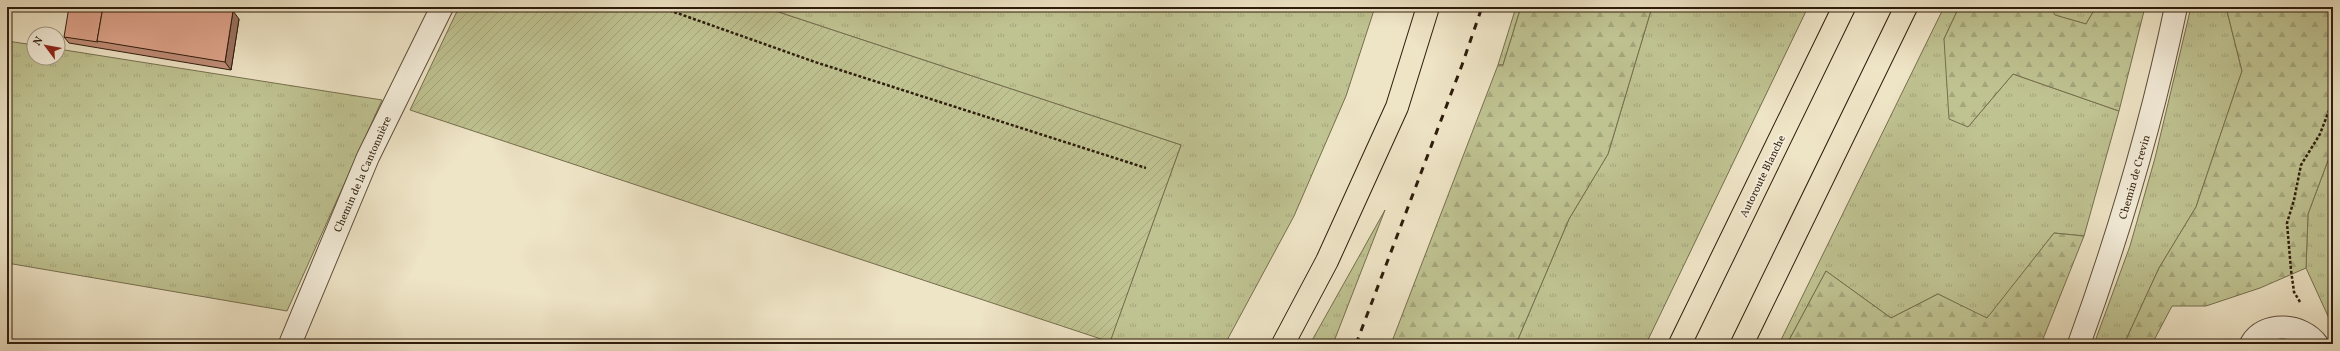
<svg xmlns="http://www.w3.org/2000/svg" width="2340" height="351" font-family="Vollkorn,serif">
<defs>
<pattern id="grass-tufts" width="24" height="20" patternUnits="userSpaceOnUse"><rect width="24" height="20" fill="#bfc291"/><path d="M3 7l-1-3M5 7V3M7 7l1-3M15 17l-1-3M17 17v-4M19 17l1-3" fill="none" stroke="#a4a67c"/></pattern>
<pattern id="forest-firs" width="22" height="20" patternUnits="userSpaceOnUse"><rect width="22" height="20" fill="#bfc291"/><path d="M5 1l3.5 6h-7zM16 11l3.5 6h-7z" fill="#a4a67c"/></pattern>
<pattern id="garden-furrows" width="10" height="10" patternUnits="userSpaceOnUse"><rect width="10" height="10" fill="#bfc291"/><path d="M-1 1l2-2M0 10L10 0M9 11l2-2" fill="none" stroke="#a4a67c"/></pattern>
</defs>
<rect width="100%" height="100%" fill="#eee4c6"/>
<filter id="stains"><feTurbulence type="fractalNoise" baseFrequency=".005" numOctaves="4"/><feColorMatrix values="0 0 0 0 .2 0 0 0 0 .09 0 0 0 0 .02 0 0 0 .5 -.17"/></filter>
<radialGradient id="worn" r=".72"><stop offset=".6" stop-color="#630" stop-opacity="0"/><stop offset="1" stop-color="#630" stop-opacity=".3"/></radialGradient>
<!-- grass -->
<g fill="url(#grass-tufts)" stroke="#766f4e">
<polygon points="763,7 1375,7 1346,96 1294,216 1225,344 1109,344 1181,145"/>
<polygon points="1516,7 1521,7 1503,65 1498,65"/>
<polygon points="1652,7 1808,7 1646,344 1516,344 1569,219 1608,154"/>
<polygon points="1944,7 1959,7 1944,39 1968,127 2013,74 2119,111 2084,236 2054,233 1987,319 1938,294 1891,318 1826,271 1787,344 1779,344"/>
<polygon points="2051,7 2096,7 2086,24 2054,15"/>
<polygon points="2191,7 2226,7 2242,71 2196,207 2159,268 2124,344 2094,344 2130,246 2155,158"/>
<polygon points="7,41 34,45 34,58 58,58 58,49 382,100 287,311 7,263"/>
<polygon points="2333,147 2333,327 2306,268 2308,214"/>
<polygon points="1385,210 1333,344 1310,344"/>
</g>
<!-- forest -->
<g fill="url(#forest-firs)" stroke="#766f4e">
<polygon points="1521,7 1652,7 1608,154 1569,219 1516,344 1391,344 1498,65 1503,65"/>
<polygon points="1959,7 2051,7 2055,15 2086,24 2096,7 2145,7 2119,111 2013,74 1968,127 1949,119 1944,39"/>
<polygon points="2226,7 2333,7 2333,147 2308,214 2306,268 2260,288 2206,306 2172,306 2152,344 2124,344 2159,268 2196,207 2242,71"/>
<polygon points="2054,233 2084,236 2041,344 1787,344 1826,271 1891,318 1938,294 1987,318"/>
</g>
<!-- garden -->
<polygon fill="url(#garden-furrows)" stroke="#766f4e" points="459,7 763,7 1181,145 1110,342 410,110"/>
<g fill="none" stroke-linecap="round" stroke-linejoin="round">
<!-- minor casing -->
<g stroke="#5e4e3a" stroke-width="24">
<g id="minor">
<polyline points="290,344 368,157 442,7"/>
<path d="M 2079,344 C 2119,234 2152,122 2176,7"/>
<path d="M 2251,344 C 2264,320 2303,324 2317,344"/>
</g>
</g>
<!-- major casing -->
<g stroke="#2e1c0c" stroke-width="24">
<polyline id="major" points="1283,344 1327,261 1397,107 1428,7"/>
</g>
<!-- highway casing -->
<g stroke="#2e1c0c" stroke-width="24">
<g id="highway">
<polyline points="1680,344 1844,7"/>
<polyline points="1742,344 1906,7"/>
</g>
</g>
<!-- path -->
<g stroke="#2e1c0c" stroke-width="2.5" stroke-dasharray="3 2" stroke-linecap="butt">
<polyline points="660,7 815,62 1146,168"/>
<polyline points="2300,302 2294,292 2291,270 2287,223 2294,200 2301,165 2320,134 2333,100"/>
</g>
<!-- minor -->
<use href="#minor" stroke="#f4edda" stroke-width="22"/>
<!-- major -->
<use href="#major" stroke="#eee4c6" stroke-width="22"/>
<!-- highway -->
<use href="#highway" stroke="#eee4c6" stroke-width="22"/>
<!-- rail -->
<polyline stroke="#2e1c0c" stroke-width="3" stroke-dasharray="7 7" stroke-linecap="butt" points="1356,344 1462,65 1482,7"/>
</g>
<!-- wall -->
<polygon fill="#c08d78" stroke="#2e1c0c" points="239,19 231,70 69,43 64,37"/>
<!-- shaded-wall -->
<polygon fill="#9c7362" stroke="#2e1c0c" points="233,11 239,19 231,70 225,62"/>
<!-- building -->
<g fill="#dfa48c" stroke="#2e1c0c">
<polygon points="69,7 103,7 97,41 98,42 64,37"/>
<polygon points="103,7 211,7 233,11 225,62 97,41"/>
</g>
<g text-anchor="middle" stroke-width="4" stroke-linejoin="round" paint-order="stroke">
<!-- street labels -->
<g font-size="11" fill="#2e1c0c" stroke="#f4edda">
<text transform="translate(362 174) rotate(-66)" y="4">Chemin de la Cantonnière</text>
<text transform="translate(1762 176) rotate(-64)" y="4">Autoroute Blanche</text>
<text transform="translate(2134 177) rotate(-74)" y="4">Chemin de Crevin</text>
</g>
</g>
<!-- margin -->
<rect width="2340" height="351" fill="none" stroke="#eee4c6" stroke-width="24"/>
<rect x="8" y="8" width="2324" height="335" fill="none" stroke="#2e1c0c" stroke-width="2"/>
<rect x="12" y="12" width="2316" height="327" fill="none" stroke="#2e1c0c"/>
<!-- north arrow -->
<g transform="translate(46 46) rotate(302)"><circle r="19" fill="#f4edda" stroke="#a59988"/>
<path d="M0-3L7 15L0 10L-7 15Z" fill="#8f2418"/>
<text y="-6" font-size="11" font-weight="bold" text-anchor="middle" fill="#2e1c0c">N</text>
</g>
<rect width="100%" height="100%" filter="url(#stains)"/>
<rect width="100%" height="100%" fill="url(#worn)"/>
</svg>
